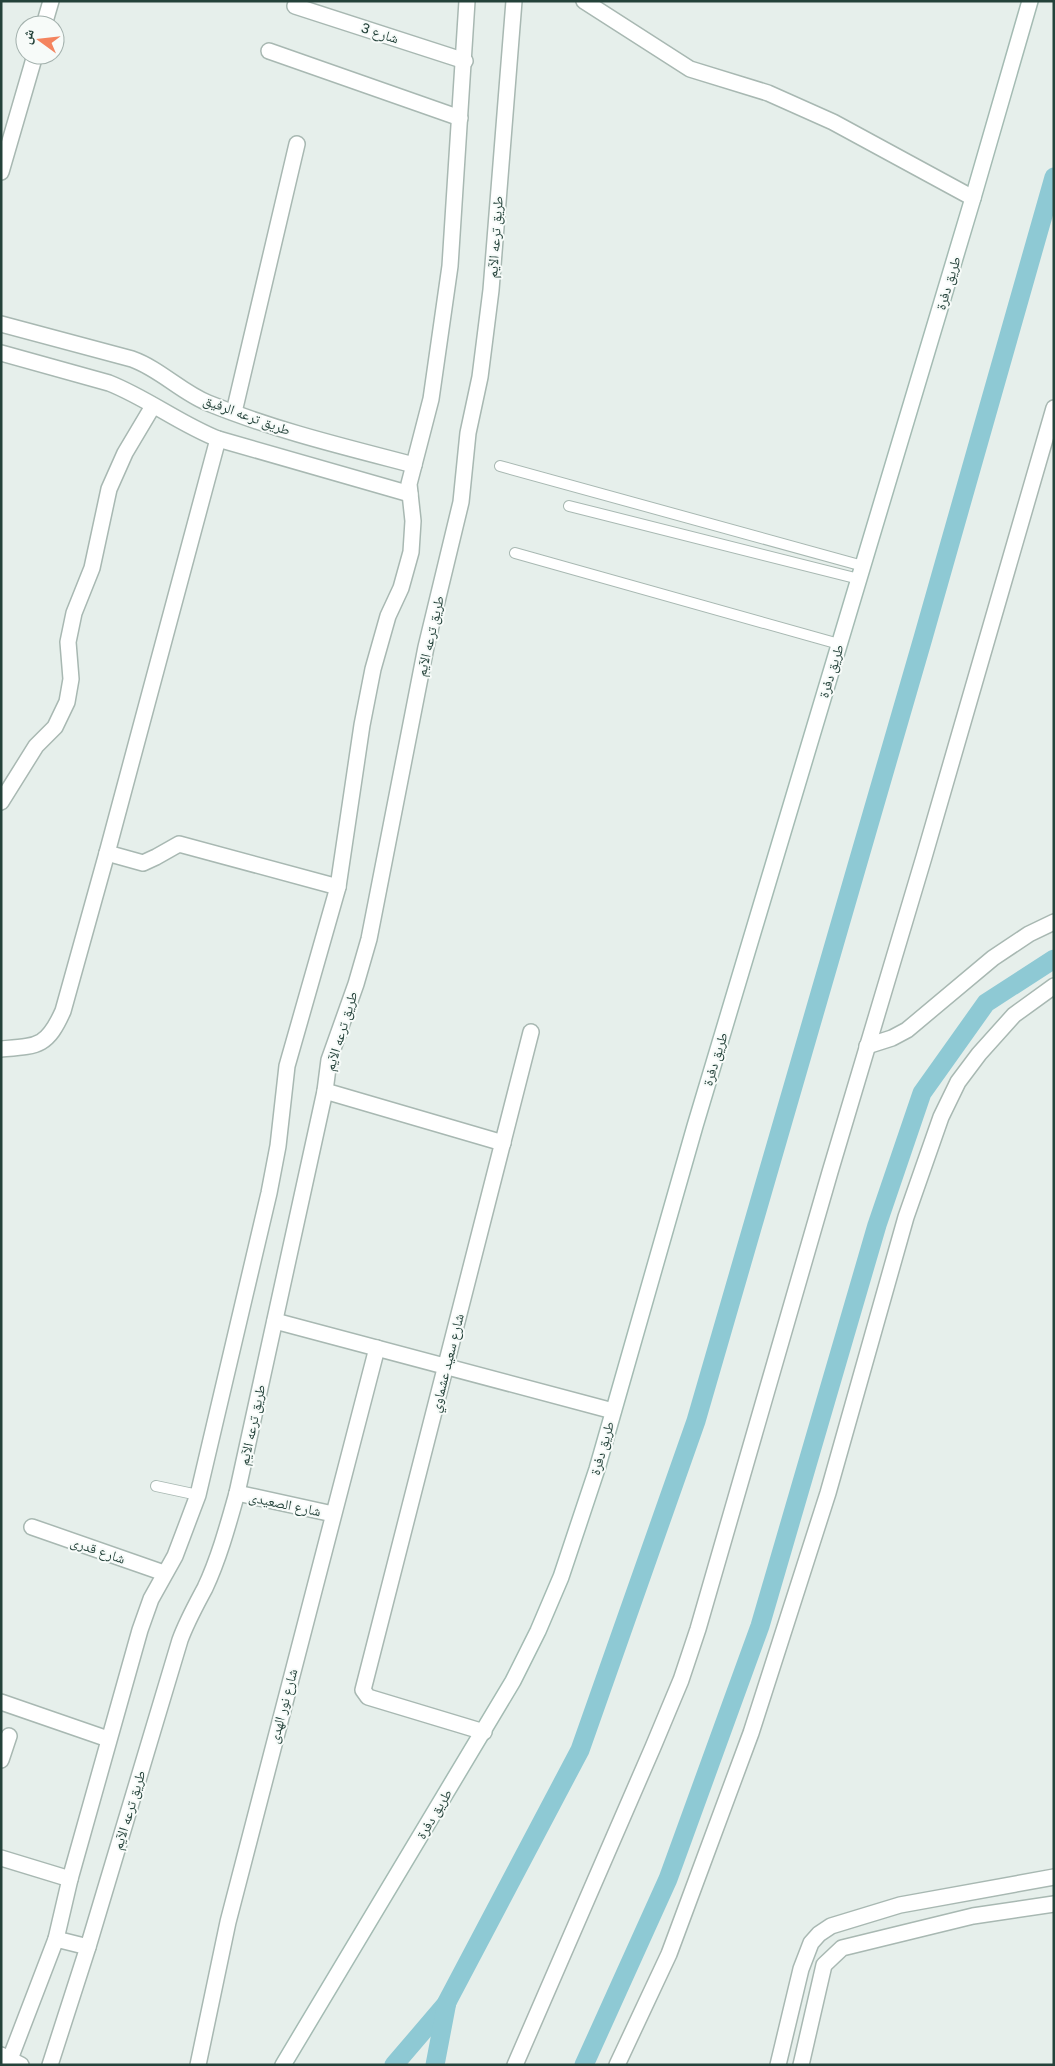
<svg xmlns="http://www.w3.org/2000/svg" width="1055" height="2066" font-family="'Golos Text','Noto Naskh Arabic',sans-serif">
<rect width="100%" height="100%" fill="#e6efeb"/>
<g fill="none" stroke-linecap="round" stroke-linejoin="round">
<!-- canal -->
<g stroke="#8ec9d4" stroke-width="19">
<polyline points="394,2065 447,2003"/>
<polyline points="435,2065 447,2002 580,1750 696,1421 923,638 1054,177"/>
<polyline points="584,2065 668,1879 760,1626 877,1225 922,1093 986,1003 1054,959"/>
</g>
<!-- service casing -->
<g stroke="#a8b8b2" stroke-width="12">
<g id="service">
<polyline points="500,466 863,566"/>
<polyline points="569,506 859,579"/>
<polyline points="515,553 839,644"/>
<polyline points="156,1486 198,1495"/>
</g>
</g>
<!-- minor casing -->
<g stroke="#a8b8b2" stroke-width="18">
<g id="minor">
<polyline points="584,1 690,69 768,93 833,122 973,198"/>
<polyline points="295,6 465,61"/>
<polyline points="44,25 51,1"/>
<polyline points="269,51 460,118"/>
<polyline points="1,172 35,55"/>
<path d="M 1,324 L 132,359 C 160,369 181,392 208,403 C 274,430 345,447 414,465"/>
<path d="M 1,353 L 109,383 C 147,398 180,424 218,439 L 410,494"/>
<polyline points="234,412 297,144"/>
<polyline points="1,802 36,746 55,727 67,702 71,679 68,642 74,613 92,568 109,489 125,453 153,406"/>
<polyline points="107,853 143,863 156,857 179,844 338,887"/>
<polyline points="867,1046 892,1038 907,1030 993,958 1029,934 1054,922"/>
<path d="M 1,1049 C 38,1046 47,1047 63,1011 L 107,853 L 218,439"/>
<polyline points="325,1091 503,1143"/>
<polyline points="275,1321 613,1411"/>
<polyline points="237,1493 333,1514"/>
<polyline points="32,1527 164,1573"/>
<polyline points="1,1702 108,1739"/>
<polyline points="484,1732 368,1697 363,1690 531,1032"/>
<polyline points="1,1760 9,1736"/>
<polyline points="1,1858 70,1879"/>
<polyline points="56,1939 88,1947"/>
<polyline points="10,2059 56,1939 70,1879 140,1630 151,1599 175,1556 198,1495 269,1193 278,1146 287,1066 338,887 362,725 373,669 388,616 401,588 411,552 413,521 409,484 431,399 450,266 467,1"/>
<path d="M 50,2065 L 88,1947 L 180,1640 C 187,1621 196,1605 205,1588 C 219,1558 228,1525 237,1493 L 325,1091 L 329,1060 L 356,984 L 369,939 L 426,647 L 461,502 L 468,433 L 480,377 L 491,290 L 514,1"/>
<polyline points="198,2065 228,1922 377,1348"/>
<polyline points="515,2065 653,1747 681,1680 698,1629 830,1172 924,857 1054,408"/>
<polyline points="617,2065 669,1954 751,1733 828,1493 906,1217 941,1117 958,1082 979,1054 1014,1015 1054,986"/>
<polyline points="778,2065 801,1969 811,1943 819,1934 831,1926 900,1905 1054,1877"/>
<polyline points="801,2065 824,1965 842,1948 973,1916 1054,1904"/>
</g>
</g>
<!-- tertiary casing -->
<g stroke="#a8b8b2" stroke-width="18">
<polyline id="tertiary" points="1,2055 21,2065"/>
</g>
<!-- secondary casing -->
<g stroke="#a4bbb3" stroke-width="18">
<polyline id="secondary" points="283,2065 513,1681 538,1631 561,1577 597,1469 695,1126 973,198 1030,1"/>
</g>
<!-- service -->
<use href="#service" stroke="#fff" stroke-width="10"/>
<!-- minor -->
<use href="#minor" stroke="#fff" stroke-width="15"/>
<!-- tertiary -->
<use href="#tertiary" stroke="#fff" stroke-width="15"/>
<!-- secondary -->
<use href="#secondary" stroke="#fff" stroke-width="15"/>
</g>
<g text-anchor="middle" stroke-width="4" stroke-linejoin="round" paint-order="stroke">
<!-- street labels -->
<g font-size="14" fill="#24423a" stroke="#f7fbf9">
<text transform="translate(380 33) rotate(18)" y="5">شارع 3</text>
<text transform="translate(495 237) rotate(-86)" y="5">طريق ترعه الآيم</text>
<text transform="translate(948 283) rotate(-73)" y="5">طريق دفرة</text>
<text transform="translate(247 415) rotate(20)" y="5">طريق ترعه الرفيق</text>
<text transform="translate(430 636) rotate(-77)" y="5">طريق ترعه الآيم</text>
<text transform="translate(831 671) rotate(-73)" y="5">طريق دفرة</text>
<text transform="translate(341 1031) rotate(-73)" y="5">طريق ترعه الآيم</text>
<text transform="translate(715 1059) rotate(-73)" y="5">طريق دفرة</text>
<text transform="translate(447 1363) rotate(-76)" y="5">شارع سعيد عشماوي</text>
<text transform="translate(252 1425) rotate(-78)" y="5">طريق ترعه الآيم</text>
<text transform="translate(602 1448) rotate(-74)" y="5">طريق دفرة</text>
<text transform="translate(285 1504) rotate(12)" y="5">شارع الصعيدى</text>
<text transform="translate(98 1550) rotate(19)" y="5">شارع قدرى</text>
<text transform="translate(283 1706) rotate(-75)" y="5">شارع نور الهدى</text>
<text transform="translate(129 1810) rotate(-73)" y="5">طريق ترعه الآيم</text>
<text transform="translate(434 1814) rotate(-59)" y="5">طريق دفرة</text>
</g>
</g>
<!-- border -->
<rect width="1055" height="2066" fill="none" stroke="#24423a" stroke-width="5"/>
<!-- north arrow -->
<g transform="translate(40 40) rotate(285)"><circle r="24" fill="#f7fbf9" stroke="#a3b1ad"/>
<path d="M0-4L9 19L0 12L-9 19Z" fill="#f4845f"/>
<text y="-8" font-size="14" font-weight="bold" text-anchor="middle" fill="#24423a">ش</text>
</g>
</svg>
